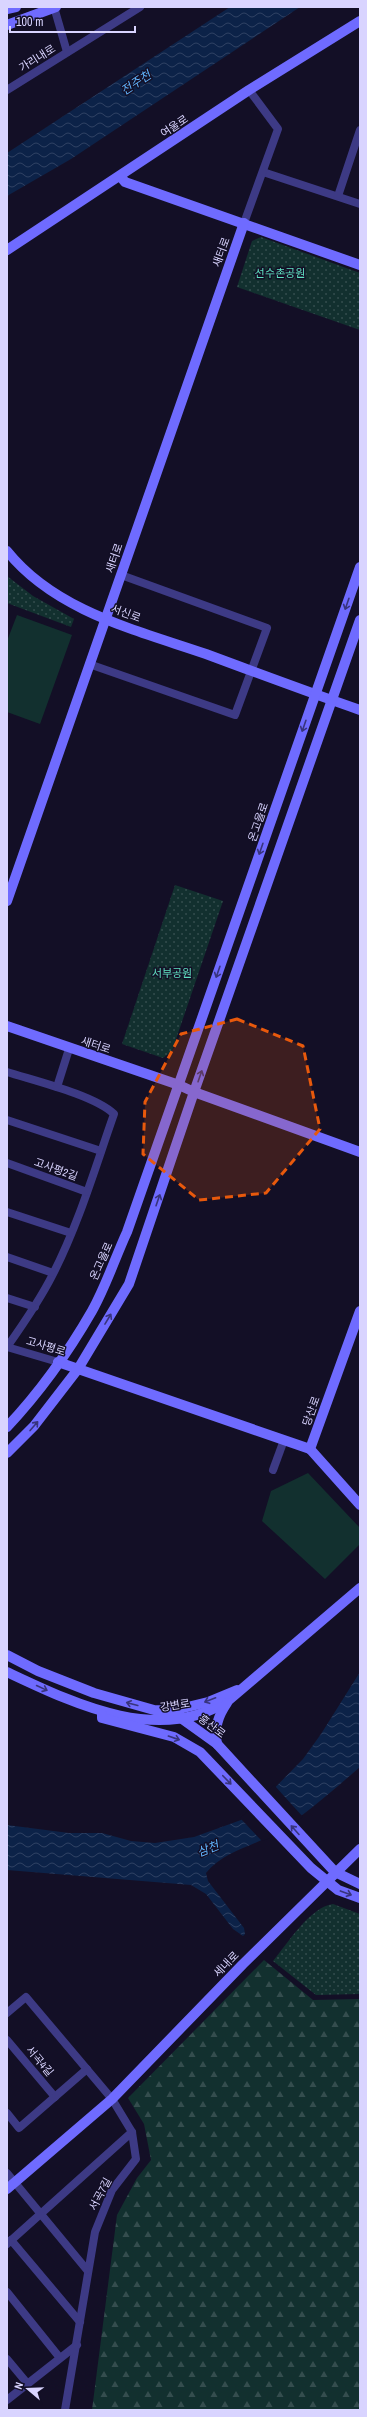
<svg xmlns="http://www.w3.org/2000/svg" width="367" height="2417" font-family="'Archivo Narrow','Noto Sans KR',sans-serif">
<defs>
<pattern id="forest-firs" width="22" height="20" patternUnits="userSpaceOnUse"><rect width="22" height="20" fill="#12302f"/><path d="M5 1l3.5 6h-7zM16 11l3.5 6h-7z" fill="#344d4e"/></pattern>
<pattern id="park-dots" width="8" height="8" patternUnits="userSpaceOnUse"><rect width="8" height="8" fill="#12302f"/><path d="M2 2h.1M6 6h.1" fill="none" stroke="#344d4e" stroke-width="1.8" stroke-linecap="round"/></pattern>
<pattern id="water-waves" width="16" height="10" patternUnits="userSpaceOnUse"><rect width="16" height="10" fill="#0c2248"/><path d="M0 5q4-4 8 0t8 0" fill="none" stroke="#2f4163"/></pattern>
</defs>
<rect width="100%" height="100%" fill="#130f26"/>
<!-- forest -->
<polygon fill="url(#forest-firs)" points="264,1960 313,2000 360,1999 360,2410 92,2410 117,2215 137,2178 151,2160 144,2124 128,2098"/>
<!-- park -->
<g fill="url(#park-dots)">
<polygon points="261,237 360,273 360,330 237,287 252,241"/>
<polygon points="7,576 33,596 74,619 71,627 7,603"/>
<polygon points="175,885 223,901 172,1051 163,1058 122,1044"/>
<path d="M 333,1904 L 360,1914 L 360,1994 L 316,1995 L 273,1961 C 288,1943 310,1907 333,1904 Z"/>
</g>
<!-- pitch -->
<g fill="#12302f">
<polygon points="17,615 72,635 40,724 7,712 7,641"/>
<polygon points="308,1473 360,1528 360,1544 325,1579 262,1521 271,1491"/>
</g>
<!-- water -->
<g fill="url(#water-waves)">
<polygon points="230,7 300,7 71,159 7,196 7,153"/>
<path d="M 360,1672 L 360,1767 C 333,1790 306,1815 275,1833 C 252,1847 224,1851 206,1873 L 208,1881 L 244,1928 L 245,1934 L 243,1936 L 233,1929 L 206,1894 L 191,1885 L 7,1870 L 7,1825 L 69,1833 L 102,1833 L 131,1841 L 155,1843 L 194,1837 L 241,1820 L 253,1810 L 303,1759 L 321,1734 Z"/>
</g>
<!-- pier -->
<polygon fill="#130f26" points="274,1785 303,1817 275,1836 262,1841 240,1818"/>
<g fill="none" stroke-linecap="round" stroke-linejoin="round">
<!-- street -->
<g stroke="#3d3a85" stroke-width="8">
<polyline points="54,7 67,52"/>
<polyline points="7,90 140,7"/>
<polyline points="263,172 360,204"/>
<polyline points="338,196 360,130"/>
<polyline points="244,223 278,129 249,90"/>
<polyline points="89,664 235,715 267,628 121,575"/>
<path d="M 7,1072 C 35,1081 94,1095 114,1114 C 95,1168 79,1223 53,1274 C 40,1300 24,1323 7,1347"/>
<polyline points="57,1087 69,1049"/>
<polyline points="7,1120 101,1151"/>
<polyline points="7,1163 87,1192"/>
<polyline points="7,1212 71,1233"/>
<polyline points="7,1257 53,1273"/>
<polyline points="7,1298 35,1307"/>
<polyline points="7,1347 58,1362"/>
<polyline points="273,1470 284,1440"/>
<polyline points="7,2013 26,1997 112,2099 132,2132 136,2159 112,2190 95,2232 65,2410"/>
<polyline points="7,2040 55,2097"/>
<polyline points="7,2113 19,2128 87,2069"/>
<polyline points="7,2173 87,2270"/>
<polyline points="11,2240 80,2322"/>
<polyline points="7,2244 132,2132"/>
<polyline points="7,2292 60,2358"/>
<polyline points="7,2359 27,2383"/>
<polyline points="7,2400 77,2345"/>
</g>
<!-- secondary -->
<g stroke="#6f6bff" stroke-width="10">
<polyline points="7,9 16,7"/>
<polyline points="7,25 56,7"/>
<polyline points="120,176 125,182 360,265"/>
<polyline points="7,250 249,90 360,21"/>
<path d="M 7,551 C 55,611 136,630 206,654 C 257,673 308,692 360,710"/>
<polyline points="7,901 244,223"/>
<polyline points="7,1026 179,1085 194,1092 360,1152"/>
<polyline points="360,1311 310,1449 360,1505"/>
<polyline points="58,1362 310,1449"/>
<path d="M 7,1427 C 39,1393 69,1351 92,1311 C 106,1286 115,1258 127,1232 L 360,567"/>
<polyline points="7,1453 34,1426 78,1369 129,1284 194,1092 360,620"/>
<polyline points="7,1655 38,1671 94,1693 154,1710 171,1711 217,1744 335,1872 360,1884"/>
<path d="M 7,1672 C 73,1703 160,1746 229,1700 L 360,1588"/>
<polyline points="171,1711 208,1702 237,1690"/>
<polyline points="102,1714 102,1718 174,1737 200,1752 311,1868 338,1890 360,1898"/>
<path d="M 217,1744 C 214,1728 218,1716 227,1703"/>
<polyline points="7,2189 112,2099 243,1964 360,1849"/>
</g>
</g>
<!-- one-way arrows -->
<defs><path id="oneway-shaft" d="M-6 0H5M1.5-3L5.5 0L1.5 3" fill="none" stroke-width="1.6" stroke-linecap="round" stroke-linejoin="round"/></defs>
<g stroke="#38347d">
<use href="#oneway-shaft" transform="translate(347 604) rotate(109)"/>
<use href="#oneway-shaft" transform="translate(304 726) rotate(109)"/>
<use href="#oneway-shaft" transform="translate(261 849) rotate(109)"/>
<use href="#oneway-shaft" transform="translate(218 972) rotate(109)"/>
<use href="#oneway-shaft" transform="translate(200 1076) rotate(-71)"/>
<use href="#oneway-shaft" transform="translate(158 1200) rotate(-71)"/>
<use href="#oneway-shaft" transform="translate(108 1319) rotate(-59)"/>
<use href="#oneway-shaft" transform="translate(34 1426) rotate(-49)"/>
<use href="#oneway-shaft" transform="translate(42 1688) rotate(25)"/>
<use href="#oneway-shaft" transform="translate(210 1700) rotate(159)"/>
<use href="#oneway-shaft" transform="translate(132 1704) rotate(-165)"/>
<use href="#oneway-shaft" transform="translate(174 1738) rotate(19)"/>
<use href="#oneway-shaft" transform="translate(227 1780) rotate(46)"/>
<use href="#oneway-shaft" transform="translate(295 1830) rotate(-132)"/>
<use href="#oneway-shaft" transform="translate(346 1893) rotate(20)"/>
</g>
<!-- marked area -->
<path fill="#e8590c" fill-opacity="0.2" stroke="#e8590c" stroke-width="3" stroke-dasharray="8 5" stroke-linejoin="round" d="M 237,1019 L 303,1046 L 320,1129 L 266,1193 L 199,1200 L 143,1154 L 145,1102 L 181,1034 Z"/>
<g text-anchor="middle" stroke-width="3" stroke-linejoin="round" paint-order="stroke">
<!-- street labels -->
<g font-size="11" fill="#d9d4ff" stroke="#130f26">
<text transform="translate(37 58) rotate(-32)" y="4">가리내로</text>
<text transform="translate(174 126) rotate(-34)" y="4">여울로</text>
<text transform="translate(221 252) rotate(-70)" y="4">새터로</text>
<text transform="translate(114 558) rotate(-71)" y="4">새터로</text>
<text transform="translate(126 613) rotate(20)" y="4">서신로</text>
<text transform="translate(258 822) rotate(-71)" y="4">온고을로</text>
<text transform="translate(96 1045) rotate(18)" y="4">새터로</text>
<text transform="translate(56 1169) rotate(20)" y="4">고사평2길</text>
<text transform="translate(101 1261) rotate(-66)" y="4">온고을로</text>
<text transform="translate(46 1346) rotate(17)" y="4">고사평로</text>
<text transform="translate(311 1411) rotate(-70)" y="4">당산로</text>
<text transform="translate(175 1705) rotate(-9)" y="4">강변로</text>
<text transform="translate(212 1726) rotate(37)" y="4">홍산로</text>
<text transform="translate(226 1964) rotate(-46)" y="4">세내로</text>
<text transform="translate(40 2061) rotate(50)" y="4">서곡4길</text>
<text transform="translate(100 2194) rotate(-62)" y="4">서곡7길</text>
</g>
<!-- park labels -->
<g font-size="11" fill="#5fe0c0" stroke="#130f26">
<text x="280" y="277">선수촌공원</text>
<text x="172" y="977">서부공원</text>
</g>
<!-- water labels -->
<g font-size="12" font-style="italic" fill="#62b6ff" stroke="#130f26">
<text transform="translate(136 83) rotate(-33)" y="4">전주천</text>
<text transform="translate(208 1849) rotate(-22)" y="4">삼천</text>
</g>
</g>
<!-- border -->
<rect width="367" height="2417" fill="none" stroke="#d9d4ff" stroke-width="16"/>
<!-- north arrow -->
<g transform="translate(28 2389) rotate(289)" stroke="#130f26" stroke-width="3" paint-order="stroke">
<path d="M0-3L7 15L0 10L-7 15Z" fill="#d9d4ff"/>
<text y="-6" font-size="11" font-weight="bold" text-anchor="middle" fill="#d9d4ff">N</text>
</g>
<!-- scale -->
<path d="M10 26v6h125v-6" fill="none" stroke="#d9d4ff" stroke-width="2"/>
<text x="16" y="26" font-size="12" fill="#d9d4ff" stroke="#130f26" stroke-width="3" paint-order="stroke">100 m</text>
</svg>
